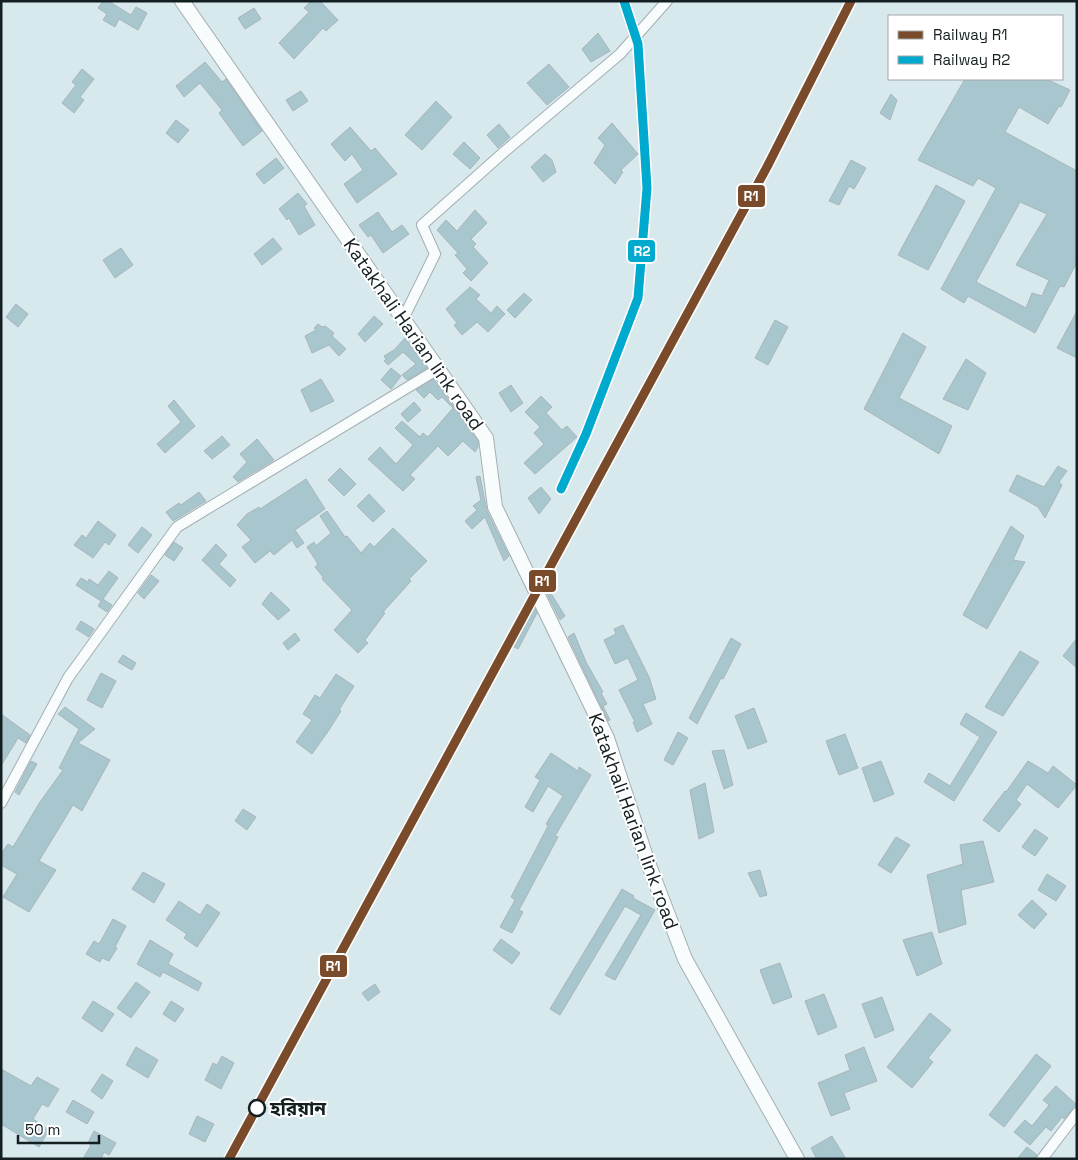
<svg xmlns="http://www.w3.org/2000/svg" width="1078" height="1160" font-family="'Space Grotesk','Noto Sans Bengali',sans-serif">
<rect width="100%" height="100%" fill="#d8e9ee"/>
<!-- building -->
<g fill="#a8c6ce" stroke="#a8b5b9" fill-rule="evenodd">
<polygon points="103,1 108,1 131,15 136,7 147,13 138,30 119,19 115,27 103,20 107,14 98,8"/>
<polygon points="311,1 320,1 338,20 326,31 323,28 294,59 279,43 309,12 304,8"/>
<polygon points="254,8 261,19 245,29 238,18"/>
<polygon points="598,33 610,51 591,62 582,49"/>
<polygon points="205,62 222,82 226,79 262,131 243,146 219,113 222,110 200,83 184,97 176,86"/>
<polygon points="549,64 569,87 547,105 527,83"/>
<polygon points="82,69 94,79 80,97 84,100 74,113 62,103 76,85 72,82"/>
<path d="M 965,79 L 1046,79 L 1070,90 L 1061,107 L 1059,106 L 1048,124 L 1019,107 L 1005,132 L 1077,171 L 1077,262 L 1064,287 L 1060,286 L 1035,333 L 968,296 L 964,303 L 941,289 L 996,188 L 978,178 L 973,186 L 918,160 ZM 1020,202 L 1047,214 L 1016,265 L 1049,280 L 1042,296 L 1032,293 L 1026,308 L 976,282 Z"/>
<polygon points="301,91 308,101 293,111 286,100"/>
<polygon points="891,94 897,100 890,120 880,113"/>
<polygon points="436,101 452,117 422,150 405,135"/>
<polygon points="176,120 189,130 178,143 166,133"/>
<polygon points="612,123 638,154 621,170 623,172 615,184 594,163 605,145 598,138"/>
<polygon points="499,124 510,137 498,148 487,135"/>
<polygon points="350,127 371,151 375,148 397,174 357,203 344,184 363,170 352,154 345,161 331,144"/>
<polygon points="464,142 480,158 470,169 453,154"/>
<polygon points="545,154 552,160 556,172 543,182 531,167"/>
<polygon points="276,158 284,168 264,184 256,174"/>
<polygon points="851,160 866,168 854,189 849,186 839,205 829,201"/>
<polygon points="936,185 965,201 928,270 898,255"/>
<polygon points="298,193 307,204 304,206 315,225 299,235 289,218 287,220 279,209"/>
<polygon points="475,210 487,223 471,239 476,244 473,247 488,263 471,281 463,273 467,269 455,255 458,253 437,230 446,220 457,231"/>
<polygon points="378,212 392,232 402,225 409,234 383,253 371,235 368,237 359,225"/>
<polygon points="273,238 282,249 262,265 254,254"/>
<polygon points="121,248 133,265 115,278 103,260"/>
<polygon points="470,287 480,295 476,299 491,313 497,306 505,314 488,332 477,322 462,335 454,325 457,323 446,309"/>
<polygon points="524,293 532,300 515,318 507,310"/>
<polygon points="16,304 28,314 18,327 6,317"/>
<polygon points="1077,311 1077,358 1057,348"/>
<polygon points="374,316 383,324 365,342 358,334"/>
<polygon points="775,320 788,327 768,365 755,358"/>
<polygon points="318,324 322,327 325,326 334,333 332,336 346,349 339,356 329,345 312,353 305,336 316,330 314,328"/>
<polygon points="903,333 926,347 899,398 952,426 939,454 864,409"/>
<polygon points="405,338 427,368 407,380 402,375 416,364 403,352 388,365 384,361 386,359 384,356 394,350"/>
<polygon points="966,359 986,373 968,410 943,399"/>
<polygon points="391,368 401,376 391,389 381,380"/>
<polygon points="321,379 334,401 311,412 301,390"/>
<polygon points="434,379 478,441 478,447 475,452 463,441 448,456 438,446 410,475 415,479 403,491 368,459 380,447 396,464 413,445 395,428 402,421 420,437 423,433 428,437 453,408 442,397 438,400 430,392 424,398 416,390"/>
<polygon points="511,385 523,403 511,412 499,393"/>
<polygon points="541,396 552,407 546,413 562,430 567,426 577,437 535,474 524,463 544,444 534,433 540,427 525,412"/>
<polygon points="174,400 195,426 165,453 157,444 181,422 168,406"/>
<polygon points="414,402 421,410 408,422 401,414"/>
<polygon points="222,436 230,445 212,459 204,451"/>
<polygon points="257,439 274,460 238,482 233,477 247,462 240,454"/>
<polygon points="1058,466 1067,471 1059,482 1062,485 1045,518 1038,507 1009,491 1017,475 1044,487"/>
<polygon points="340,468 356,484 344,496 328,480"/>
<polygon points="480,476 487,511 509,556 504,561 485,517 472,529 465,521 477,510 473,506 481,500 476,477"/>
<polygon points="306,479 325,509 295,530 304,543 297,548 292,540 274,555 270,551 255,563 242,547 251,540 237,525 247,514 259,507 260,509"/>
<polygon points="541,487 551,499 539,514 528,498"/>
<polygon points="199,492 206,501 173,521 166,512 179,503 181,505"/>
<polygon points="369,494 385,511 373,522 357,506"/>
<polygon points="327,511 345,537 347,536 361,553 370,543 374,547 393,528 427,561 409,579 411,581 383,612 385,613 365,640 368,643 358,653 334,630 352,610 322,579 323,577 315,567 318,564 307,547 314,542 316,546 331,533 320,516"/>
<polygon points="98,521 116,535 109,545 105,542 93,558 74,545 82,535 86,538"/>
<polygon points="1011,526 1024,536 1013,560 1025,562 987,629 963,615"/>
<polygon points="142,527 152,535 138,553 128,545"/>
<polygon points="174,542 183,548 174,561 165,555"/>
<polygon points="216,544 227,555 219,564 236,580 230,587 202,560"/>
<polygon points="109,571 118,578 103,599 112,605 107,612 98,606 101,601 76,585 81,578 88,582 89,579 98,585"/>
<polygon points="151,575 159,581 144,599 138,593"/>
<polygon points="544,582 565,616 560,620 542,584"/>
<polygon points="271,592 290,610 278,620 262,604"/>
<polygon points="529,596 537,613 518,649 505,642"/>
<polygon points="81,621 94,629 89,637 76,629"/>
<polygon points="623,625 649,677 656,699 643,704 652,724 637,732 633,722 635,722 619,690 638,680 628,658 615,664 604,640 616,634 614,629"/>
<polygon points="295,633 300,640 288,650 283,643"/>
<polygon points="574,633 586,662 603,692 601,693 607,704 603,706 610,720 608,721 568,637"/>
<polygon points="731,638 741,644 723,679 721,678 697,724 689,718"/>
<polygon points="1077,638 1077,668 1063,656"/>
<polygon points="1020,651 1039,662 1003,716 985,707"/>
<polygon points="123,655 136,663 132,670 118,662"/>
<polygon points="101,673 116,681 102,708 87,700"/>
<polygon points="336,674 354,686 339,710 341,711 329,730 312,754 296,742 312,720 303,714 315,695 320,698"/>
<polygon points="65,707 95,729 78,743 110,760 82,811 73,805 39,861 56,870 29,912 3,897 17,874 1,865 1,854 8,844 13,847 40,802 63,770 59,768 79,729 58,714"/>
<polygon points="754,708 767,742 748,749 735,716"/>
<polygon points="966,713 997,732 954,801 924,782 929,773 950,786 980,737 960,724"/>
<polygon points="1,714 30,735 26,743 18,738 1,766"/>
<polygon points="678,732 688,738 673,765 664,760"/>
<polygon points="845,734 858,768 839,775 826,741"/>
<polygon points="724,750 733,785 724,789 712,751"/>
<polygon points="551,753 578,771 579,767 591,775 555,836 558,837 519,910 523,912 512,933 500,927 515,900 511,897 548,826 546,824 563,796 548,786 533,812 525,807 540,780 535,777"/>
<polygon points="31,761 37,764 19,795 15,792"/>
<polygon points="881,761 894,794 874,802 862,768"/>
<polygon points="1028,761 1048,773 1053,766 1077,785 1058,808 1027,784 1016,800 1021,804 999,832 983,820 1005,791 1006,792"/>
<polygon points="705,783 714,832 699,839 690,790"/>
<polygon points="243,809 256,817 247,830 235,821"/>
<polygon points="1035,829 1048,838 1035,856 1022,847"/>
<polygon points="896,837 910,845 891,873 878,865"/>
<polygon points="983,841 994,882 961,890 966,924 939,933 927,875 963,864 960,845"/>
<polygon points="760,870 767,895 760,897 748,873"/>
<polygon points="143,872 165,884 154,903 132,889"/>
<polygon points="1047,874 1066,886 1056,901 1038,890"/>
<polygon points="622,889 634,896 633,898 655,910 615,980 605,975 641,915 625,906 560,1015 550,1009"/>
<polygon points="1032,900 1047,914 1034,929 1018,915"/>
<polygon points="179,901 200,915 207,904 220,913 197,947 184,938 187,934 166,920"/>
<polygon points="113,919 126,926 115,947 117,948 109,961 102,958 100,962 86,954 94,941 99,944"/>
<polygon points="932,932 942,964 917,976 903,940"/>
<polygon points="501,939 520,953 512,964 493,950"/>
<polygon points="150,940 173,954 168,964 202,983 198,991 163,972 160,977 137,964"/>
<polygon points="780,963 792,997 773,1004 760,970"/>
<polygon points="136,982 150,992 131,1018 117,1008"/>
<polygon points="375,984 380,992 368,1001 362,993"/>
<polygon points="824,994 837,1027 818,1035 805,1001"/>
<polygon points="882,997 894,1030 875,1038 862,1004"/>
<polygon points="93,1001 114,1014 102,1032 82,1018"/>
<polygon points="171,1001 184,1009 175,1022 163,1014"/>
<polygon points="930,1013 951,1030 928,1058 933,1062 912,1088 887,1067"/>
<polygon points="136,1047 158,1060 148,1078 126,1065"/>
<polygon points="864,1047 877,1081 844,1093 850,1109 831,1116 818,1083 850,1070 845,1055"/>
<polygon points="1036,1054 1051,1066 1004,1127 989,1115"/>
<polygon points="222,1056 234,1063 221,1089 205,1080 213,1063 217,1065"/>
<polygon points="1,1069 31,1086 37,1077 59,1089 48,1107 42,1104 33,1119 49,1130 39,1147 1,1124"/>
<polygon points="102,1074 113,1081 102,1099 91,1091"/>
<polygon points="1056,1086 1077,1105 1064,1119 1062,1117 1051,1131 1046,1127 1030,1145 1014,1132 1025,1120 1032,1126 1049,1105 1043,1100"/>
<polygon points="73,1100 94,1112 87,1124 66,1112"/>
<polygon points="197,1116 214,1124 205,1142 189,1134"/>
<polygon points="94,1131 116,1143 109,1155 104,1152 101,1159 83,1159 91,1145 88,1143"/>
<polygon points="832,1136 846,1159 817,1159 811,1148"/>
<polygon points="1027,1147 1037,1155 1035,1159 1017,1159"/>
</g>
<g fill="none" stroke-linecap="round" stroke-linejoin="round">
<!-- minor casing -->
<g stroke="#a2aeb2" stroke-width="12">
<g id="minor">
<polyline points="403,319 435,254 422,225 504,152 620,54 667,1"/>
<polyline points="1,803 68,678 177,527 438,369"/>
<polyline points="1042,1159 1077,1113"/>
</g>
</g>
<!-- tertiary casing -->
<g stroke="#a2aeb2" stroke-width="16">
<polyline id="tertiary" points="182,1 486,438 495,507 607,738 647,860 685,959 797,1159"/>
</g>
<!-- minor -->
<use href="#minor" stroke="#f9fcfc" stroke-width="10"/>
<!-- tertiary -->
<use href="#tertiary" stroke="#f9fcfc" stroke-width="14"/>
<!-- rail-1 casing -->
<g stroke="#fff" stroke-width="12">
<polyline id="rail-1" points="229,1159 768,165 851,1"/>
</g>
<!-- rail-2 casing -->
<g stroke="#fff" stroke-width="12">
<polyline id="rail-2" points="561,489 586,434 638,298 647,188 638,44 624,1"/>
</g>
<!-- rail-1 -->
<use href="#rail-1" stroke="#7a4b2a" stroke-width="9"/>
<!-- rail-2 -->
<use href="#rail-2" stroke="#00a9ce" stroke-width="9"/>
</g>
<!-- markers -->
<circle fill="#fff" stroke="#141f22" stroke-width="2.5" cx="257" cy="1108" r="8"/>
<g text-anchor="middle" stroke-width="4" stroke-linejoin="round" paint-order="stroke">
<!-- street labels -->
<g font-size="19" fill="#141f22" stroke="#fff">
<text transform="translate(414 334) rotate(55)" y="7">Katakhali Harian link road</text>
<text transform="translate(634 821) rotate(70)" y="7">Katakhali Harian link road</text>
</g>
<!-- stop labels -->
<g font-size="19" font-weight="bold" fill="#141f22" stroke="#fff" text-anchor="start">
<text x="270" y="1115">হরিয়ান</text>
</g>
</g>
<g stroke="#fff" stroke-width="2">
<rect x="737" y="184" width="29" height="24" rx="5" fill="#7a4b2a"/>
<rect x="627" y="239" width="29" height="24" rx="5" fill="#00a9ce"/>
<rect x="528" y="569" width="29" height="24" rx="5" fill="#7a4b2a"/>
<rect x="319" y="954" width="29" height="24" rx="5" fill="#7a4b2a"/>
</g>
<g font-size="14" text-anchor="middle" font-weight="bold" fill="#fff">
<text x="751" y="201">R1</text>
<text x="642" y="256">R2</text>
<text x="542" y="586">R1</text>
<text x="333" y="971">R1</text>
</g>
<!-- border -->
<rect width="1078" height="1160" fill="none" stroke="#141f22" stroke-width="5"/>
<!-- legend -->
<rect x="888" y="15" width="175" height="65" fill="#ffffff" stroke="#a1a5a7"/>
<rect x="898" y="31" width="25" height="8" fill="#7a4b2a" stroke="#a1a5a7"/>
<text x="933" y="40" font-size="15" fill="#141f22">Railway R1</text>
<rect x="898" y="56" width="25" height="8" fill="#00a9ce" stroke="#a1a5a7"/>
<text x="933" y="65" font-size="15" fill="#141f22">Railway R2</text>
<!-- scale -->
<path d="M18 1135v8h81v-8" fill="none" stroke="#141f22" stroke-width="2.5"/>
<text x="25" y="1135" font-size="15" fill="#141f22" stroke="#ffffff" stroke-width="4" paint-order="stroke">50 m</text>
</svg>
